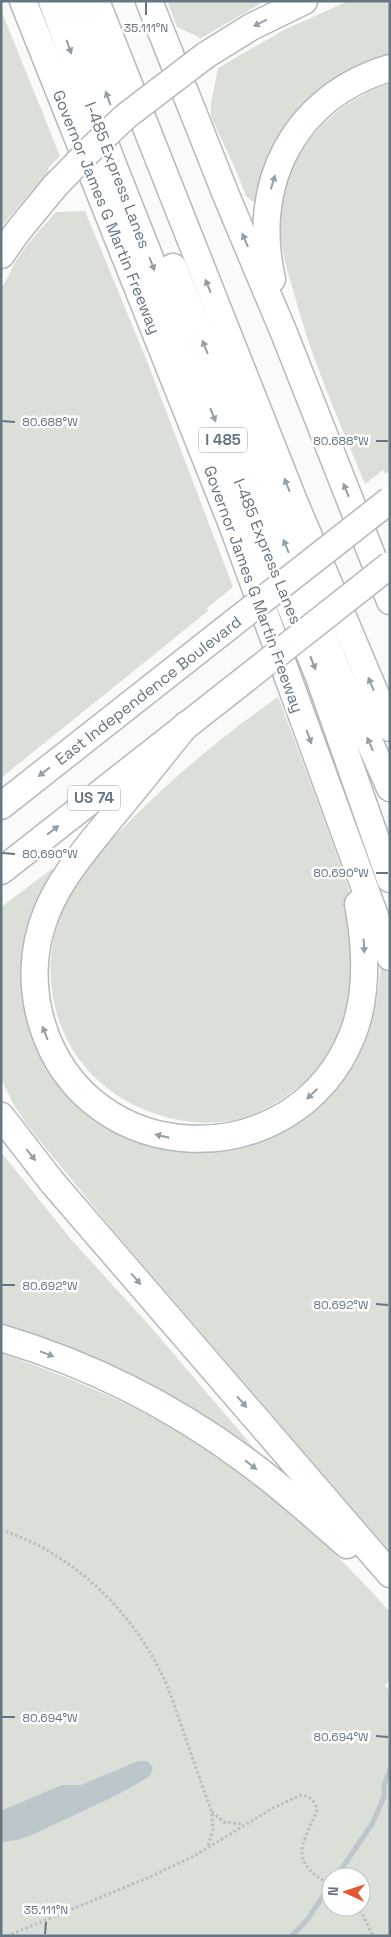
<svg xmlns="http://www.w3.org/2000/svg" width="391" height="1937" font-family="'Space Grotesk',sans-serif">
<rect width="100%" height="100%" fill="#fafaf8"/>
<!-- green -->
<g fill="#dadfd7" fill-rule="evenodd">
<polygon points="167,1 265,1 200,39 199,37 177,27"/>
<polygon points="348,1 390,1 390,60 363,69 257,201 252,201 246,196 235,168 211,117 211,103 218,68 284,30"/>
<polygon points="1,10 60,156 48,168 49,171 1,227"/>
<path d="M 390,84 L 390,470 L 385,474 L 383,470 L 365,484 C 339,421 311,358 294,293 C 288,273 282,254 280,234 C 274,165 327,103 390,84 Z"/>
<path d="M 85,211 L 147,361 L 233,587 L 207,608 L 208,611 L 1,778 L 1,288 C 7,281 10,272 14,264 C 26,245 41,228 56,212 Z"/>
<path d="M 278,697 C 297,747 316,797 334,847 C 340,865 354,899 355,917 C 356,930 354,944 354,957 C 353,972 354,988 352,1003 C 351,1010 347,1017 344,1024 C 333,1047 323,1068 302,1084 C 286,1097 268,1109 249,1116 C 220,1126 188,1124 159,1115 C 51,1081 20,961 83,870 C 92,857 106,845 118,833 C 166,783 221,737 278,697 Z"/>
<polygon points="52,869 55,872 35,920 58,1066 167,1141 320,1102 339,1083 355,1064 368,1032 377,999 381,964 386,962 390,972 390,1552 107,1223 27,1125 14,1105 1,1079 1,907"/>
<polygon points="1,1152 70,1238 156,1333 259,1454 197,1412 1,1327"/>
<path d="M 1,1353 C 61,1374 119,1398 174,1429 C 252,1474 331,1545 390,1612 L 390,1679 L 385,1686 L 390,1691 L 390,1936 L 1,1936 ZM 331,1877 L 361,1877 L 361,1907 L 331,1907 Z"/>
</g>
<!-- water -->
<polygon fill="#bbc7cb" points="138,1761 147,1761 153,1768 150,1776 119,1794 32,1835 17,1840 1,1842 1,1811 62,1785 81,1785"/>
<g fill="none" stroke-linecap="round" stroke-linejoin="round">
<!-- stream -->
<g stroke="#bbc7cb" stroke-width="5">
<polyline points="336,1877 372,1824 384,1797 384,1786 390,1769"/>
<polyline points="292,1936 307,1920 331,1884"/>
</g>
<!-- highway casing -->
<g stroke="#b4b9bd" stroke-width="29">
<g id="highway">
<polyline points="23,1 233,527 390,957"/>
<polyline points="52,1 112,162 173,316 319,677 390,879"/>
<polyline points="73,1 112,110"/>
<polyline points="96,1 294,501 390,728"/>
<polyline points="149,1 226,195 284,333 390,601"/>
<polyline points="206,55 251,27 304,1"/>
<polyline points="1,255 18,231 55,186"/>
<polyline points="173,267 334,663 390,788"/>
<path d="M 272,279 C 250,183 294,97 390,68"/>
<path d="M 186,725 C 161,756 136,788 110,819 C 86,849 60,878 46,914 C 32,949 31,988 42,1024 C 87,1172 294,1178 352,1036 C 369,994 366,947 358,904"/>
<polyline points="1,806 218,635"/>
<polyline points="1,871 238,685"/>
<polyline points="1,1116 52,1182 390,1574"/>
<path d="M 1,1338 C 88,1364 172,1406 245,1460 C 281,1486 314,1516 347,1545"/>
</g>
</g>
<!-- path -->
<g stroke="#bbbfc2" stroke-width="3" stroke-dasharray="2.5 2.5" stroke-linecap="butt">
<path d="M 1,1530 C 74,1553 135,1614 166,1683 C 171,1695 175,1707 179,1719 C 190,1750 200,1781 212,1812 L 213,1830 L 208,1846"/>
<polyline points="212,1812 224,1822 242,1824"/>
<polyline points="356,1907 362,1913 373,1936"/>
<path d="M 7,1936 L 152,1876 L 194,1856 L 273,1808 L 301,1795 C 310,1796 315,1801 317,1810 C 314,1819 309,1827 306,1836 C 294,1863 311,1872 331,1886"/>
</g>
<!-- highway -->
<use href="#highway" stroke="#fff" stroke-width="26"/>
<!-- highway-bridge casing -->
<g stroke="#b4b9bd" stroke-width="29" stroke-linecap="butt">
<g id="highway-bridge">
<polyline points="55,186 90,150 126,116 206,55"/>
<polyline points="218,635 390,500"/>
<polyline points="238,685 390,565"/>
</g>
</g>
<!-- highway-bridge -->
<use href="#highway-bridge" stroke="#fff" stroke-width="26"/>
</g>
<!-- one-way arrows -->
<defs><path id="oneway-solid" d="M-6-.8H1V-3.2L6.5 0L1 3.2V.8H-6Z" transform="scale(1.25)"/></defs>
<g fill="#939fa8">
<use href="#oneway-solid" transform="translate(260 23) rotate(154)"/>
<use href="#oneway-solid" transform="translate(69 47) rotate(70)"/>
<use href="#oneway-solid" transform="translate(108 98) rotate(-110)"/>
<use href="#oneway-solid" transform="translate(273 182) rotate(-73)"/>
<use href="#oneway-solid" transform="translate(245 240) rotate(-113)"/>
<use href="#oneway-solid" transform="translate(152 264) rotate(69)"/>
<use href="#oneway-solid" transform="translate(208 286) rotate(-112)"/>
<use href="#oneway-solid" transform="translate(205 347) rotate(-112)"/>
<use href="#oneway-solid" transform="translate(213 415) rotate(68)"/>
<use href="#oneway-solid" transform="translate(287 485) rotate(-112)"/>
<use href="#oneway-solid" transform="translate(346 490) rotate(-112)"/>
<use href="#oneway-solid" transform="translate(286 546) rotate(-112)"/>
<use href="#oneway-solid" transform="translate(313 663) rotate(68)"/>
<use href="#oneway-solid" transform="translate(371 684) rotate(-113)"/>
<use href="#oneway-solid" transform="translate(309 737) rotate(70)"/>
<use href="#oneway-solid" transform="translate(370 744) rotate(-114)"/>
<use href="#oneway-solid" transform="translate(44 772) rotate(142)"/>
<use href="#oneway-solid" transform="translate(53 830) rotate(-38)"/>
<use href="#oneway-solid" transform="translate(364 946) rotate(87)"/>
<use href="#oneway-solid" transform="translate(45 1033) rotate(-111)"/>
<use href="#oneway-solid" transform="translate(312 1094) rotate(136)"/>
<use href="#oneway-solid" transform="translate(162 1136) rotate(-167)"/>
<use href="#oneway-solid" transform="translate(31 1155) rotate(51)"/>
<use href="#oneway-solid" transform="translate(136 1279) rotate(49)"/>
<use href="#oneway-solid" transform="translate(47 1354) rotate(20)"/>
<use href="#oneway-solid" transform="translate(242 1402) rotate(49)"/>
<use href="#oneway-solid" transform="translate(251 1465) rotate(38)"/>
</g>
<!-- ticks -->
<path fill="none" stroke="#657683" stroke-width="2" d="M 146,15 L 146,2M 2,421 L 15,422M 376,441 L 388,441M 2,853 L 15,854M 376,873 L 388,873M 2,1285 L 15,1285M 376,1304 L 388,1305M 2,1717 L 15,1717M 376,1736 L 388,1737M 45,1934 L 46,1922"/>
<g text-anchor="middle" stroke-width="5" stroke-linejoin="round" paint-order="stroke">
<!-- shield labels -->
<g fill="#fff" stroke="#939fa8" stroke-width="1">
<rect x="199" y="427.5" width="48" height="25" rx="4"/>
<rect x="68" y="785.5" width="52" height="25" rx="4"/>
</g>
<g font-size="15" font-weight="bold" fill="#657683">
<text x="223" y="445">I 485</text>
<text x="94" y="803">US 74</text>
</g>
<!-- street labels -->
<g font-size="16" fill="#657683" stroke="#fff">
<text transform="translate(118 175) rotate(69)" y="6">I-485 Express Lanes</text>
<text transform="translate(107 212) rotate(68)" y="6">Governor James G Martin Freeway</text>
<text transform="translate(268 551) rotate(68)" y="6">I-485 Express Lanes</text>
<text transform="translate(254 589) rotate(70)" y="6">Governor James G Martin Freeway</text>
<text transform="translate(148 690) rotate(-38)" y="6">East Independence Boulevard</text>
</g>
</g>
<g font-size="12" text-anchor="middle" fill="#657683" stroke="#fff" stroke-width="5" stroke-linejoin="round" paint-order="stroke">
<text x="146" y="32">35.111°N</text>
<text x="50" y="426">80.688°W</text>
<text x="341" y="445">80.688°W</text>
<text x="50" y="858">80.690°W</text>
<text x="341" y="877">80.690°W</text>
<text x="50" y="1290">80.692°W</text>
<text x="341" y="1309">80.692°W</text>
<text x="50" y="1722">80.694°W</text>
<text x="341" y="1741">80.694°W</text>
<text x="46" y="1914">35.111°N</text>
</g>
<!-- border -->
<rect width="391" height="1937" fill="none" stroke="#657683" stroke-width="5"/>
<!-- north arrow -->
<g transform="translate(346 1892) rotate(273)"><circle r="24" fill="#ffffff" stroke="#c1c8cd"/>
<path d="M0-4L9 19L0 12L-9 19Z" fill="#e4572e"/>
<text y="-8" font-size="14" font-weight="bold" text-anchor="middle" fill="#657683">N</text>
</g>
</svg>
